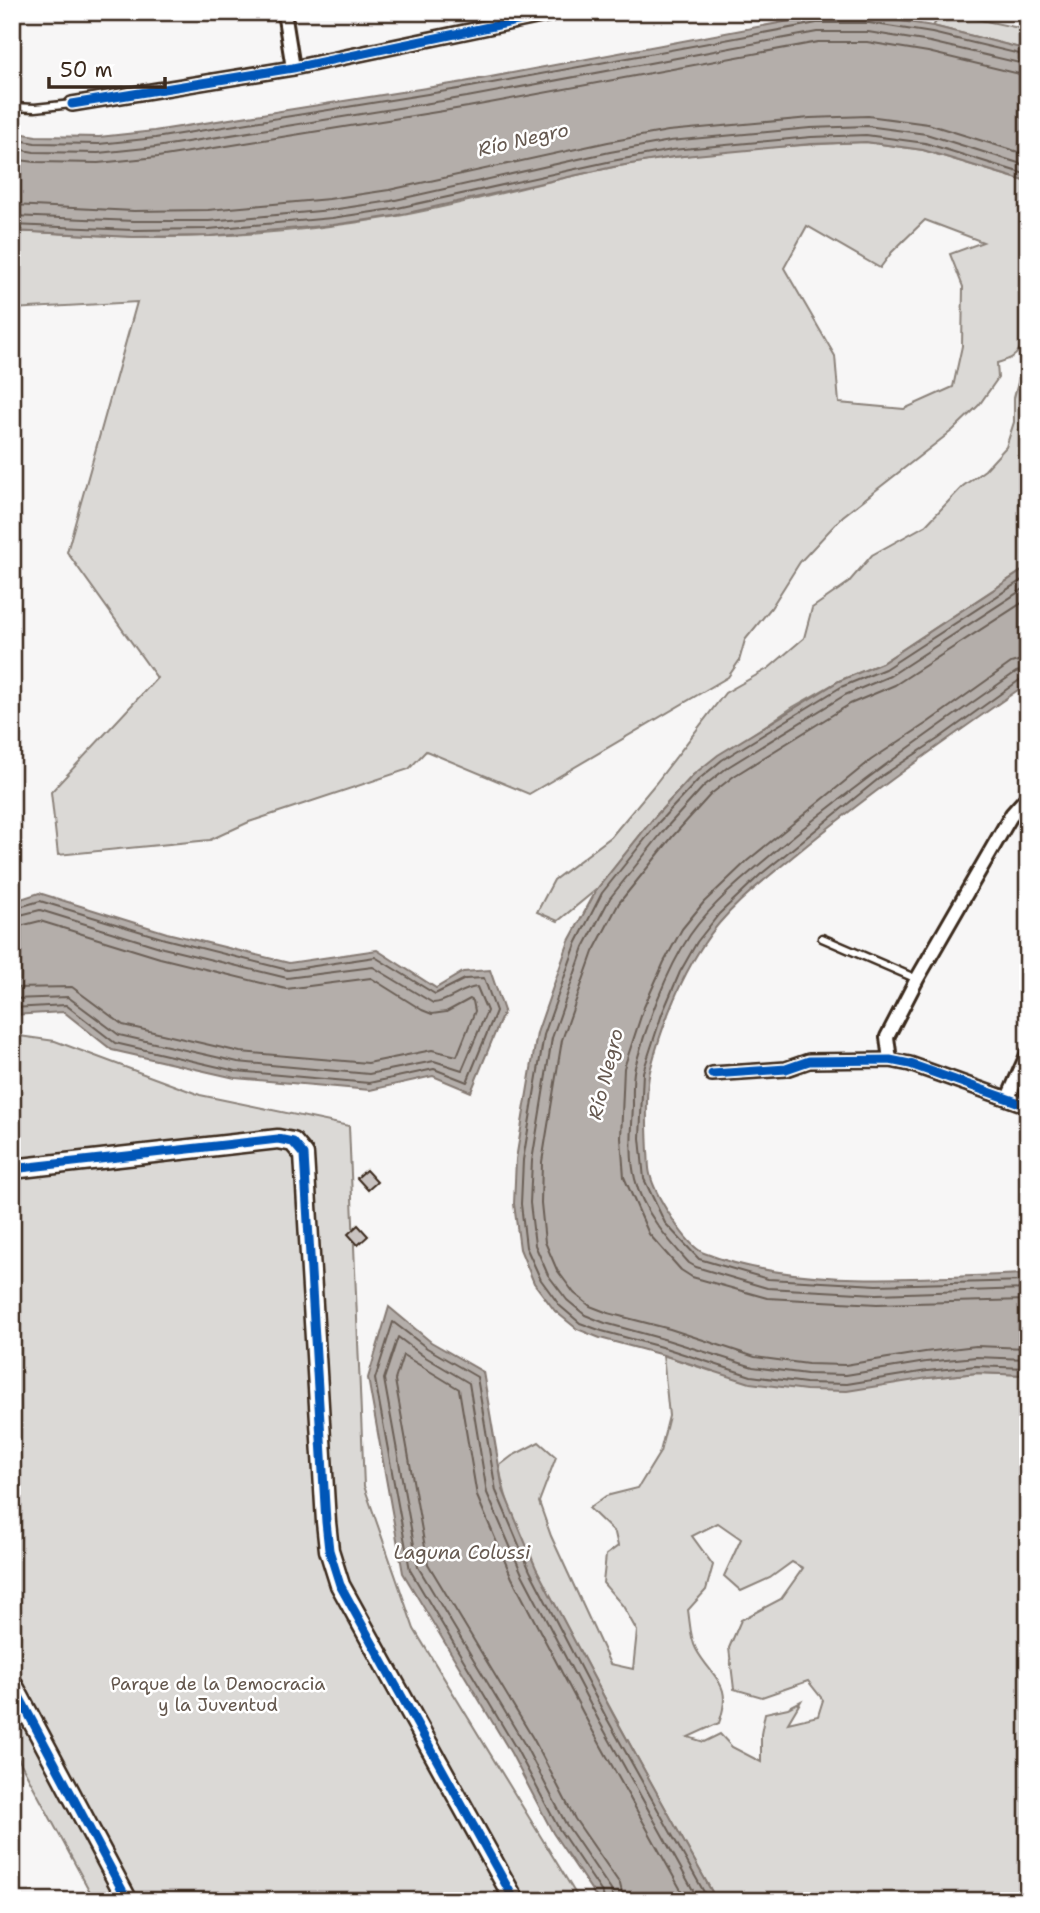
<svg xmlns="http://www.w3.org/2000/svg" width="1040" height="1913" font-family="'Shantell Sans',sans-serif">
<rect width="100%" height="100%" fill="#f7f6f6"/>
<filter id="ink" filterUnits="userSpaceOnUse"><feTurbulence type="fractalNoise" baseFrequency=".0143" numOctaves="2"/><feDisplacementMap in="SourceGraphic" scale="14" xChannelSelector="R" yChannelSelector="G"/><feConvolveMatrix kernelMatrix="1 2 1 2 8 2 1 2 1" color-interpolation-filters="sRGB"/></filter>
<g filter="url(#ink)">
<!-- green -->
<g fill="#dbd9d6" stroke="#8b827a" stroke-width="2" fill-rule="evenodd">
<polygon points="943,12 1028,30 1028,50 933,26"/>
<path d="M 866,142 L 923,150 L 1028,182 C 1028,217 1035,324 1019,350 C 1014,359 1006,360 997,363 L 998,378 L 979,405 L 953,430 L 843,516 L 800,562 L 771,608 L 745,640 L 739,661 L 728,677 L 529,794 L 426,751 L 409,769 L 249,822 L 210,840 L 58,855 L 51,792 L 157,678 L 67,552 L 137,302 L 12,309 L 12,231 C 77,234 142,239 208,236 C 269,234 331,227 392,217 C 466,204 539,182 614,167 C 696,151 781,145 866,142 ZM 925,220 L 983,242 L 950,254 L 963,287 L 962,346 L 953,387 L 904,409 L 839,403 L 835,356 L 784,268 L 807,226 L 880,268 L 892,252 Z"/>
<polygon points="1028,363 1028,567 882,663 839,681 793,707 693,775 653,819 597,889 558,921 537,912 554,880 611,837 656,783 725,693 769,668 804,638 812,608 848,583 872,555 926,525 963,486 985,470 1006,447 1014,422 1014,398 1022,367"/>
<polygon points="12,1035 55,1041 200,1095 349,1126 364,1486 414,1629 580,1901 95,1901 12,1747"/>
<path d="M 663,1355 L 711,1371 L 928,1378 L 977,1373 L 1028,1375 L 1028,1460 L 1024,1461 L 1028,1466 L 1028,1901 L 717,1901 C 667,1812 617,1723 570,1633 C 543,1582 508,1523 499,1466 L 512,1456 L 539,1442 L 556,1457 L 539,1502 L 551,1536 L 610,1664 L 633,1669 L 637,1631 L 623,1606 L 603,1583 L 606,1555 L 618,1546 L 615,1533 L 589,1508 L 606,1496 L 638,1488 L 660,1452 L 669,1416 ZM 718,1523 L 741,1539 L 724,1576 L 741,1591 L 770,1578 L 792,1562 L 803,1568 L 781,1599 L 741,1620 L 729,1648 L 734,1689 L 762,1697 L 808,1681 L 823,1700 L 818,1716 L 788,1723 L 801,1701 L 788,1708 L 765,1713 L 761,1734 L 761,1762 L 732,1747 L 720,1734 L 704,1742 L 688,1737 L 719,1723 C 734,1682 712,1679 696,1649 C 690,1638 690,1622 688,1610 L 706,1590 L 713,1565 L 692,1536 Z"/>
</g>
<!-- water -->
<g fill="#b4aeaa" stroke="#847972" stroke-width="2">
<polygon points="816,16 869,16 933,26 1028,50 1028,182 923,150 866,142 811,144 673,157 613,167 394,216 333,225 210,236 133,237 12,231 12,132 36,136 99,137 154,131 464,82"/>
<path d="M 1028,567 L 1028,683 C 949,738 870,793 796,854 C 763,881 726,909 703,945 C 679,981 661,1029 650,1071 C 645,1091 647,1131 648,1152 C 649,1159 648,1167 650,1174 C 654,1193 686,1246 704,1253 C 798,1290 928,1277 1028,1274 L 1028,1375 L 977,1373 L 928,1378 L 847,1391 L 806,1390 L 750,1383 L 663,1355 L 600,1338 L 577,1329 L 555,1311 L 534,1283 L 520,1249 L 514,1204 L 516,1159 L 537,1033 L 569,941 L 597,889 L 653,819 L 693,775 L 718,755 L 839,681 L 882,663 Z"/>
<polygon points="39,893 167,933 289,963 377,950 436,988 463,972 490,970 504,1011 471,1092 433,1076 370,1090 235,1078 112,1050 64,1012 12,1015 12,902"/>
<polygon points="389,1307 431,1342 483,1372 503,1490 536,1568 613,1714 717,1901 599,1901 553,1833 511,1753 403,1573 368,1378"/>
</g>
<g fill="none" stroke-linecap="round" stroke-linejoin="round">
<!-- shore -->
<g stroke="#6b5f56" stroke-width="2">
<polyline points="12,139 35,143 99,144 155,138 465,88 817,23 869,23 932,33 1028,56"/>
<polyline points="12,148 34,152 98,153 156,147 467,97 817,32 868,32 930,42 1028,65"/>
<polyline points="12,159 35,162 98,163 158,157 468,107 818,42 867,42 928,52 1028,76"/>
<polyline points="12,205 134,211 208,210 329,199 389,190 608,142 668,131 810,118 868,116 928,124 1028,155"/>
<polyline points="12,216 134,221 209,221 331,210 391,201 610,152 670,141 810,128 867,126 926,134 1028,166"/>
<polyline points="12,225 133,230 209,229 332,218 393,209 612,161 672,150 811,137 866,135 925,143 1028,175"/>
<polyline points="1028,576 885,669 841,687 722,760 698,780 658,823 602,893 576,944 544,1035 523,1160 521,1204 526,1247 541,1280 560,1306 580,1323 602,1331 665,1348 751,1376 806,1383 847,1384 927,1371 976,1366 1028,1368"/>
<polyline points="1028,586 890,676 845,695 728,767 704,786 665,829 610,898 584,947 552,1038 532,1161 530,1203 535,1245 548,1275 567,1300 585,1315 605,1323 667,1340 753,1367 807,1374 846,1375 926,1362 976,1357 1028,1359"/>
<polyline points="1028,599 895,685 850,704 734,776 711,794 673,836 619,903 593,952 562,1040 542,1162 541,1203 545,1242 557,1270 574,1293 590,1306 608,1313 670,1329 755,1357 808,1364 845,1365 925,1352 976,1346 1028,1348"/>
<polyline points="1028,658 1011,663 927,723 871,760 747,861 704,902 682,929 664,962 644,1007 624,1068 621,1138 624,1177 649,1234 681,1270 692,1277 767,1298 877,1304 1028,1300"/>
<path d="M 1028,669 L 1016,672 C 937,727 859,782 785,843 C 752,871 715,899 690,935 C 666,971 646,1026 635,1067 C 632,1079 633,1093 633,1105 C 632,1128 629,1155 635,1179 C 642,1210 668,1240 689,1263 L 696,1267 L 767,1288 L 877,1294 L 1028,1289"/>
<polyline points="1028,678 1021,679 938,739 882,776 760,875 719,914 697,942 680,972 662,1014 643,1072 640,1138 644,1179 665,1223 699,1259 768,1279 877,1285 1028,1281"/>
<polyline points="12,909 40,901 165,939 288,970 375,957 435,994 465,979 484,978 496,1011 467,1082 434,1069 369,1083 236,1071 115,1043 66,1005 12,1008"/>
<path d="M 12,917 L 40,910 L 163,948 L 287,978 L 373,967 L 433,1003 C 450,1002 461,988 477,987 L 487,1011 L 462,1070 L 434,1061 L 369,1074 L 238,1062 L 119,1035 L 68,997 L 12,999"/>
<polyline points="12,928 40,921 160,958 286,989 371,978 422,1010 432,1014 446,1012 470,999 473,1001 475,1011 457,1056 432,1050 368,1063 240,1052 123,1025 72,987 12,988"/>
<polyline points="604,1901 603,1894 559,1829 517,1750 410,1570 375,1379 393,1322 427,1348 477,1377 496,1491 530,1571 606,1717 709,1901"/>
<polyline points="613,1901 611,1890 566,1824 525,1745 418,1567 384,1379 398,1337 422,1355 469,1383 487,1493 522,1574 599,1721 699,1901"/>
<polyline points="624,1901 620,1884 575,1819 534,1740 428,1564 395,1380 403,1355 459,1389 477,1496 512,1578 590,1726 687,1901"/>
</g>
</g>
<!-- building -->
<g fill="#c9c3c1" stroke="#3b2a1e" stroke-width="2">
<polygon points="366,1170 377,1182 368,1190 357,1178"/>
<polygon points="358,1225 368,1236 358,1245 348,1234"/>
</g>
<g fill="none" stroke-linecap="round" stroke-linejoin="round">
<!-- lane casing -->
<g stroke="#3b2a1e" stroke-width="11">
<g id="lane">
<polyline points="12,107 35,108 72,104"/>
<polyline points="822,938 917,979"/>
</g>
</g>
<!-- street casing -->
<g stroke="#3b2a1e" stroke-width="18">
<g id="street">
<polyline points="284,12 293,68"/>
<polyline points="72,104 293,68 560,12"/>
<polyline points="890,1060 887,1037 917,979 1012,814 1028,796"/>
<polyline points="712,1074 786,1069 809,1061 890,1060 910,1064 1028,1106"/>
<polyline points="1008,1098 1028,1053"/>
</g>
</g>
<!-- secondary casing -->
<g stroke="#3b2a1e" stroke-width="23">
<g id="secondary">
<polyline points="12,1169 278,1139 293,1142 304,1155 326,1522 329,1550 340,1585 515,1901"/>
<polyline points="12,1683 128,1901"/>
</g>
</g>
<!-- lane -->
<use href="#lane" stroke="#fff" stroke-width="6"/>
<!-- street -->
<use href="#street" stroke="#fff" stroke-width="12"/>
<!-- secondary -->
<use href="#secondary" stroke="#fff" stroke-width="18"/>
<!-- cycleway casing -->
<g stroke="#fff" stroke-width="13">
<g id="cycleway">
<polyline points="72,104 293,68 560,12"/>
<polyline points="712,1074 786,1069 809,1061 890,1060 910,1064 1028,1106"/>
<polyline points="12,1169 278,1139 293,1142 304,1155 326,1522 329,1550 340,1585 515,1901"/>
<polyline points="12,1683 128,1901"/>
</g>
</g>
<!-- cycleway -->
<use href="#cycleway" stroke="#0057b8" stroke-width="9"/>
</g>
</g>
<g text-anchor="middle" stroke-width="5" stroke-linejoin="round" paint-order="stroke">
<!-- park labels -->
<g font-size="18" fill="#63564c" stroke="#fff">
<text x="218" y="1690">Parque de la Democracia<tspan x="218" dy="21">y la Juventud</tspan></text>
</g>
<!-- water labels -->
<g font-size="19" font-style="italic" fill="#65584f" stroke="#fff">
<text transform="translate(523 139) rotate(-13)" y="7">Río Negro</text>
<text transform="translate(605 1074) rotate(-76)" y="7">Río Negro</text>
<text x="462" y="1559">Laguna Colussi</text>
</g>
</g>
<!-- margin -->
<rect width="1040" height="1913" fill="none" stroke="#fff" stroke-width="42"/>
<rect x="21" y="21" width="998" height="1871" fill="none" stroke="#3b2a1e" stroke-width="2.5" filter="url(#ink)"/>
<!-- scale -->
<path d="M49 77v10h116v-10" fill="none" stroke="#3b2a1e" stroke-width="3.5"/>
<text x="60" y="77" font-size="21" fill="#3b2a1e" stroke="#ffffff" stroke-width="5" paint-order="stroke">50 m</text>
</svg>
